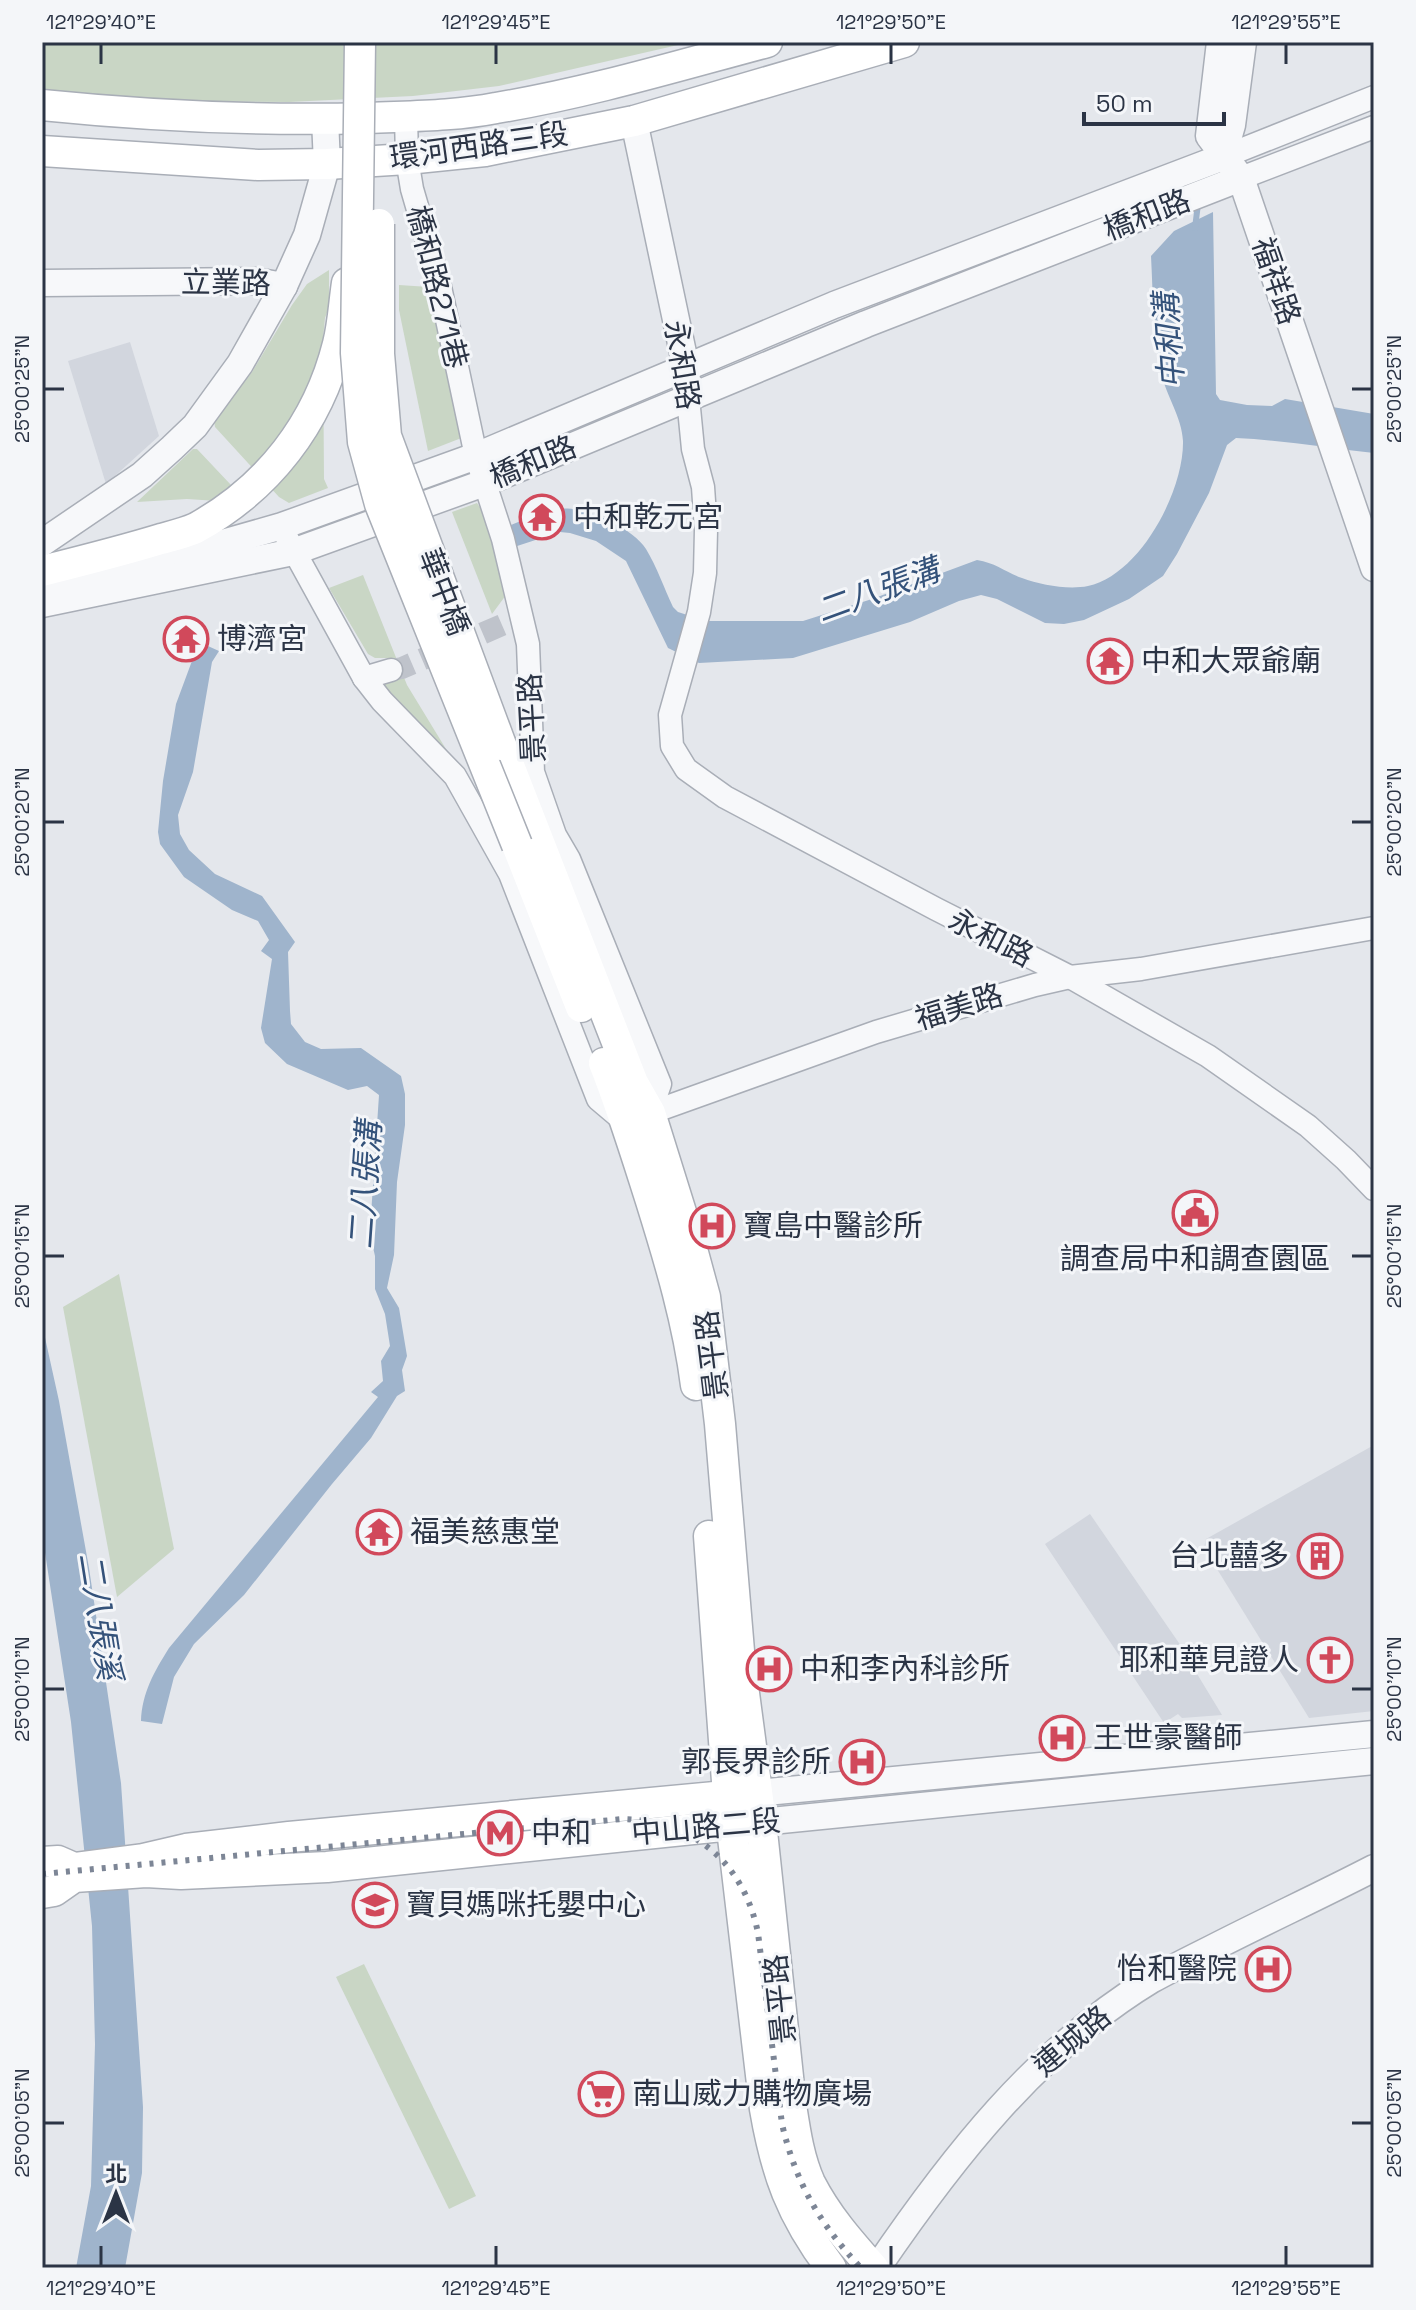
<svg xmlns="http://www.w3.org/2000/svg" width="1416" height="2310" font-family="'Space Grotesk','Noto Sans TC',sans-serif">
<rect width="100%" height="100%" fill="#e4e7ec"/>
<!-- built -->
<g fill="#d2d6de">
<polygon points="130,342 159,436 106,484 68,361"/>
<polygon points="1374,1445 1374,1711 1309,1718 1204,1548 1206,1539"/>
<polygon points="1090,1514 1190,1659 1191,1664 1222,1715 1182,1718 1178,1714 1164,1723 1045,1544"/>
</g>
<!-- green -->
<g fill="#c9d6c5">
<polygon points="42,42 691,42 499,86 413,96 289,102 127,101 42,91"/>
<polygon points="329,270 329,307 325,318 323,339 324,479 328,488 289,503 279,497 215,427 214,420 252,372 292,305 307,284"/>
<polygon points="399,285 429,287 464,437 428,451 399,310"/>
<polygon points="193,449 197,449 248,503 187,499 137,502"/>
<polygon points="477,503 481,509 485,510 509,591 492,614 452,512"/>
<polygon points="363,575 407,685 463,777 380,688 381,677 393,677 392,658 375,658 368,654 329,588"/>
<polygon points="119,1274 174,1549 117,1597 63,1307"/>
<polygon points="364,1964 476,2196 449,2209 336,1977"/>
</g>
<!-- water -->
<g fill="#9fb4cc">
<path d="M 1213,212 L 1216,394 L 1220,400 L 1247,405 L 1272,406 L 1285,399 L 1374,414 L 1374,453 C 1328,448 1282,440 1236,438 L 1227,445 L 1209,493 L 1177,554 L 1163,576 L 1129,599 L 1084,620 L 1064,624 L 1045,623 L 997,599 L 981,595 L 959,601 L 910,622 L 793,658 L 699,663 L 668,648 L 626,561 L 596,541 L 570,533 L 560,532 L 511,548 L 504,528 C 521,521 540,512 558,509 C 584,505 633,528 646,549 C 657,567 664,588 673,607 L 678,612 L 706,621 L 803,621 L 872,599 L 977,560 C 996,563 1005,572 1022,578 C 1041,585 1068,590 1088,586 C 1140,575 1184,491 1183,441 C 1182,417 1166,396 1161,372 C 1153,334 1153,295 1151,256 L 1174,231 Z"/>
<path d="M 199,642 L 219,651 L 212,662 L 193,772 L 178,815 L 180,834 L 189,850 L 215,874 L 262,896 L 295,942 L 288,952 L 290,1011 L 291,1024 L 305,1042 L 321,1049 L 361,1048 L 401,1076 L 405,1094 L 405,1125 L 397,1182 L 394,1255 L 387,1288 L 399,1308 L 407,1356 L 402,1370 L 405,1391 L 397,1396 L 371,1438 L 332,1484 L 244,1595 L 194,1644 L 174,1677 L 162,1724 L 141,1721 C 142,1693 154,1672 169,1648 L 378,1397 L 371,1392 L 383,1381 L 381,1361 L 390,1346 L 385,1314 L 375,1289 L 375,1256 L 372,1243 L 371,1215 L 379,1095 L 367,1086 L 348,1090 L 287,1064 L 265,1043 L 261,1028 L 272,959 L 261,951 L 269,940 L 258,921 L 232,910 L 184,877 L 160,844 L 158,832 L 163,781 L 176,704 Z"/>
<polygon points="42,1324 59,1401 89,1568 121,1783 143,2107 142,2173 125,2268 76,2268 91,2186 95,2044 92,1926 71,1722 42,1533"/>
</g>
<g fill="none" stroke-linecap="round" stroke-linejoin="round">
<!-- stream -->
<polyline stroke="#9fb4cc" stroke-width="6" points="1195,228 1198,204"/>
<!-- minor-tunnel -->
<polyline stroke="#bfc3cb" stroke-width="22" stroke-dasharray="22 11" stroke-linecap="butt" points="391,670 402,668 502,625"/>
<!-- minor casing -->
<g stroke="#a9aeb7" stroke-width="25">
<g id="minor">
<polyline points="406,116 407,159 412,189 439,282 476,456 503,539 528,644 533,772 555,835 569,859 660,1084 650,1113"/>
<polyline points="1223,157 1374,97"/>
<polyline points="1241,178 1374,127"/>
<polyline points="688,398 693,449 703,487 706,530 705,573 699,612 670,715 672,746 686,769 725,797 936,909 1070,977 1208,1056 1308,1126 1346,1160 1374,1189"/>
<polyline points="287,538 364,678 382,701 455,776 510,874 598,1099 624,1121"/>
<polyline points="364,678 391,670"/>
<polyline points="650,1113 876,1032 1035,985 1070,977 1141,969 1374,928"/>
</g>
</g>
<!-- tertiary casing -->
<g stroke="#a9aeb7" stroke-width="29">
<g id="tertiary">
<polyline points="1220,42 1209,136 1241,178 1374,568"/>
<polyline points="634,121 686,367 687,382"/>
<polyline points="1223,157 1232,125 1243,42"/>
<polyline points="42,283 255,281 284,286"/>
<polyline points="42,543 142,475 172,448 195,426 240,364 284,286 307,235 327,164 325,119"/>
<polyline points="42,586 184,554 282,526 476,456 834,305 1223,157"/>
<polyline points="42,604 293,552 484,483 866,324 1241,178"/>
<polyline points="757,1793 1374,1734"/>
<polyline points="761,1822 1374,1761"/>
<path d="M 877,2268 C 952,2158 1036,2050 1151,1980 C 1169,1970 1187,1961 1205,1952 C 1261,1923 1318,1897 1374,1868"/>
</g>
</g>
<!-- secondary casing -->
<g stroke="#a9aeb7" stroke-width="33">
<g id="secondary">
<path d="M 42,105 C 151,116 260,121 369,118 C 411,116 455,116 496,108 C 587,93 677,66 767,42"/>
<polyline points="42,151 258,165 327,164 407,159 485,151 634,121 904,42"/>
<path d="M 42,571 C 82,561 122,551 161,539 C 172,536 185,533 196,528 C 268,488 318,424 338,344 C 343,324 344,303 347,283"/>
<path d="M 501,745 L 633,1083 L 650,1113 L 689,1238 L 705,1297 L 720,1424 L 740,1663 L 761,1822 L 791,2105 C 795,2131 799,2159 810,2183 C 827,2216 849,2241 873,2268"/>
<polyline points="517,845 581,1007"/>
<path d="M 604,1063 C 622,1108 636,1154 651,1201 C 670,1262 688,1322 696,1385"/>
<path d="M 709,1536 L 728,1795 L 765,2109 C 776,2173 791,2215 831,2268"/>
<polyline points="42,1862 58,1861 74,1868 143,1859 186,1849 289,1837 747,1794"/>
<polyline points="42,1893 54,1891 74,1877 146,1872 181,1874 327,1867 751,1823"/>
</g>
</g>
<!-- minor -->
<use href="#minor" stroke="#f7f8fa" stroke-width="22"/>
<!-- tertiary -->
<use href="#tertiary" stroke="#f7f8fa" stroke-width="26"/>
<!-- secondary -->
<use href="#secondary" stroke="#fff" stroke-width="30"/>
<!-- rail -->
<path stroke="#7d8696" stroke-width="6" stroke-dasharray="4 8" stroke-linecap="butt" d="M 42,1874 L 622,1819 C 693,1820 744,1863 758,1933 L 782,2124 C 796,2184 820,2224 861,2268"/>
<!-- secondary-bridge casing -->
<g stroke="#a9aeb7" stroke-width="33" stroke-linecap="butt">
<g id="secondary-bridge">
<polyline points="360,42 356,353 363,442 380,504 517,845"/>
<polyline points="379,224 379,354 386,436 501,745"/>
</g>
</g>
<!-- secondary-bridge -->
<use href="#secondary-bridge" stroke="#fff" stroke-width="30"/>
</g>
<!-- ticks -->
<path fill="none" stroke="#2b3445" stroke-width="3" d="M 101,44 L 101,64M 496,44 L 496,64M 891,44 L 891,64M 1286,44 L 1286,64M 44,389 L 64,389M 1352,389 L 1372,389M 44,822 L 64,822M 1352,822 L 1372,822M 44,1256 L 64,1256M 1352,1256 L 1372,1256M 44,1689 L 64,1689M 1352,1689 L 1372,1689M 44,2123 L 64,2123M 1352,2123 L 1372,2123M 101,2246 L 101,2266M 496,2246 L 496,2266M 891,2246 L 891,2266M 1286,2246 L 1286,2266"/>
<!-- icons -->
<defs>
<g id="temple-ring" transform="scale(2.3)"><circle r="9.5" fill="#f4f6f9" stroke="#d1495b" stroke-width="1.5"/><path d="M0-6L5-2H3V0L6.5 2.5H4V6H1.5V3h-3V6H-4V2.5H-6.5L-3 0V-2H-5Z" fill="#d1495b"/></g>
<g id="civic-ring" transform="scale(2.3)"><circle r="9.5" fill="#f4f6f9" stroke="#d1495b" stroke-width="1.5"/><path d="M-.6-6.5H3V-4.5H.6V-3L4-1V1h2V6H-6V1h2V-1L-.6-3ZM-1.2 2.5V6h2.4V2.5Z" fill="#d1495b"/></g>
<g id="hospital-ring" transform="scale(2.3)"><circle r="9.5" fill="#f4f6f9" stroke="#d1495b" stroke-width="1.5"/><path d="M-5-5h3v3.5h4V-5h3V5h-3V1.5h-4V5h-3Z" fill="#d1495b"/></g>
<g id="building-ring" transform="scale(2.3)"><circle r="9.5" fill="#f4f6f9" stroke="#d1495b" stroke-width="1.5"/><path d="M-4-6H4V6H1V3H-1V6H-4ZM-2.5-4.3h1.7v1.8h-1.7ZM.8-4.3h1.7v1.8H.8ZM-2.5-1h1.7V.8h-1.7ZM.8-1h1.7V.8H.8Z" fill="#d1495b"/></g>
<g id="church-ring" transform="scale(2.3)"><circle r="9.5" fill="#f4f6f9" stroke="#d1495b" stroke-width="1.5"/><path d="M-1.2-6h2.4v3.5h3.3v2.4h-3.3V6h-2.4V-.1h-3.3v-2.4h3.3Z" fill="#d1495b"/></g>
<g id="metro-ring" transform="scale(2.3)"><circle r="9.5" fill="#f4f6f9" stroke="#d1495b" stroke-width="1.5"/><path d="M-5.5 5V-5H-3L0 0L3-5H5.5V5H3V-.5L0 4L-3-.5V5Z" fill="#d1495b"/></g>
<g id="school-ring" transform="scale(2.3)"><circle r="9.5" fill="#f4f6f9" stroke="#d1495b" stroke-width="1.5"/><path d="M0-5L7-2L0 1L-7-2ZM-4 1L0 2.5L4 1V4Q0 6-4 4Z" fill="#d1495b"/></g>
<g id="supermarket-ring" transform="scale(2.3)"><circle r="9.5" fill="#f4f6f9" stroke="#d1495b" stroke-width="1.5"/><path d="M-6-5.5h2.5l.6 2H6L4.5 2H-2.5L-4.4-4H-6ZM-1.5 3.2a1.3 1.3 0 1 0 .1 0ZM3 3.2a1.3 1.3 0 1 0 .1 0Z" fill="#d1495b"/></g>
</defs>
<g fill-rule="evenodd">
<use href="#temple-ring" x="542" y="517"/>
<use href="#temple-ring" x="186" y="639"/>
<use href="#temple-ring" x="1110" y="661"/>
<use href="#civic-ring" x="1195" y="1213"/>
<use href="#hospital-ring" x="712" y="1226"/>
<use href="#temple-ring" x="379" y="1532"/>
<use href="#building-ring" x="1320" y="1556"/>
<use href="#church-ring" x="1330" y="1660"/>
<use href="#hospital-ring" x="769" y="1669"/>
<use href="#hospital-ring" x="1062" y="1738"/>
<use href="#hospital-ring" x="862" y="1762"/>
<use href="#metro-ring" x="500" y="1833"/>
<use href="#school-ring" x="375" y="1905"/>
<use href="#hospital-ring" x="1268" y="1969"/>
<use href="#supermarket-ring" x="601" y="2094"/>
</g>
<g text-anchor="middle" stroke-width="6" stroke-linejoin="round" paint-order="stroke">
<!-- street labels -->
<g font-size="30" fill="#2b3445" stroke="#f4f6f9">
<text transform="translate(479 146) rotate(-8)" y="10">環河西路三段</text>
<text transform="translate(1147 215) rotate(-21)" y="10">橋和路</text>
<text transform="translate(1276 281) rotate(71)" y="10">福祥路</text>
<text transform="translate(226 283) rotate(1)" y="10">立業路</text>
<text transform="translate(437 287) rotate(76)" y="10">橋和路271巷</text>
<text transform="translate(682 365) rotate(81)" y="10">永和路</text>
<text transform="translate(533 462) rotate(-22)" y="10">橋和路</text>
<text transform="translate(444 592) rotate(69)" y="10">華中橋</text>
<text transform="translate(532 718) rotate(-93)" y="10">景平路</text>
<text transform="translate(991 938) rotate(27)" y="10">永和路</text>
<text transform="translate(959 1007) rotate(-17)" y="10">福美路</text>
<text transform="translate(712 1355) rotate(-97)" y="10">景平路</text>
<text transform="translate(706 1827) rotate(-5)" y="10">中山路二段</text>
<text transform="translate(780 1999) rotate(-96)" y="10">景平路</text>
<text transform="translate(1072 2041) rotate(-40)" y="10">連城路</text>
</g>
<!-- poi labels -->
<g font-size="30" fill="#2b3445" stroke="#f4f6f9" text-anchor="start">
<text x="573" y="527">中和乾元宮</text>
<text x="217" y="649">博濟宮</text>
<text x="1141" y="671">中和大眾爺廟</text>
<text x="743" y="1236">寶島中醫診所</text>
<text x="1195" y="1269" text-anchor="middle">調查局中和調查園區</text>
<text x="410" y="1542">福美慈惠堂</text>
<text x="1289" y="1566" text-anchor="end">台北囍多</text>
<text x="1299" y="1670" text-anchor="end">耶和華見證人</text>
<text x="800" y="1679">中和李內科診所</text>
<text x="1093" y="1748">王世豪醫師</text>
<text x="831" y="1772" text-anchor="end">郭長界診所</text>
<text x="531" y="1843">中和</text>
<text x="406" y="1915">寶貝媽咪托嬰中心</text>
<text x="1237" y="1979" text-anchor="end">怡和醫院</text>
<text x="632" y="2104">南山威力購物廣場</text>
</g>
<!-- water labels -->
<g font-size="32" font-style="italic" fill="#34527a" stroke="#f4f6f9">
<text transform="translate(1169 341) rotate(-94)" y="11">中和溝</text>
<text transform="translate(878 590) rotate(-20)" y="11">二八張溝</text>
<text transform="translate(365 1185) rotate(-86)" y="11">二八張溝</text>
<text transform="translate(100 1616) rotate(81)" y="11">二八張溪</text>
</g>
</g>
<!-- border -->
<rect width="1416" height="2310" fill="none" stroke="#f4f6f9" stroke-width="88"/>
<!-- north arrow -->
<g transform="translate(116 2194)" stroke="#f4f6f9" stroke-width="6" paint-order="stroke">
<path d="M0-6L14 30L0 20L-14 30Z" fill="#2b3445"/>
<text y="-12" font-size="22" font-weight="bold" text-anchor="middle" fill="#2b3445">北</text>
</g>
<!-- scale -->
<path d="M1084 112v12h140v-12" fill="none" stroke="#2b3445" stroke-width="4"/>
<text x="1096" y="112" font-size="24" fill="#2b3445" stroke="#f4f6f9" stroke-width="6" paint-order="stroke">50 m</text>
<rect x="44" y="44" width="1328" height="2222" fill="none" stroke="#2b3445" stroke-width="3"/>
<g font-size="20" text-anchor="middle" fill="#2b3445">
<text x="101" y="29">121°29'40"E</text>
<text x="496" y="29">121°29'45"E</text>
<text x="891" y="29">121°29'50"E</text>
<text x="1286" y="29">121°29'55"E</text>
<text transform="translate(22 389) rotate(-90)" y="7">25°00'25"N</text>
<text transform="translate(1394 389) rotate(-90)" y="7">25°00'25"N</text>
<text transform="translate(22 822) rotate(-90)" y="7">25°00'20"N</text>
<text transform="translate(1394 822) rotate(-90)" y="7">25°00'20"N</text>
<text transform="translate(22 1256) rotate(-90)" y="7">25°00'15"N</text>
<text transform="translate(1394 1256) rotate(-90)" y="7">25°00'15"N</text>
<text transform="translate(22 1689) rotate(-90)" y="7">25°00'10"N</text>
<text transform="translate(1394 1689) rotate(-90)" y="7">25°00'10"N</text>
<text transform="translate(22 2123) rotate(-90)" y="7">25°00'05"N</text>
<text transform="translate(1394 2123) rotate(-90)" y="7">25°00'05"N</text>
<text x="101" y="2295">121°29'40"E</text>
<text x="496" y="2295">121°29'45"E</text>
<text x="891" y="2295">121°29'50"E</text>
<text x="1286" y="2295">121°29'55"E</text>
</g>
</svg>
